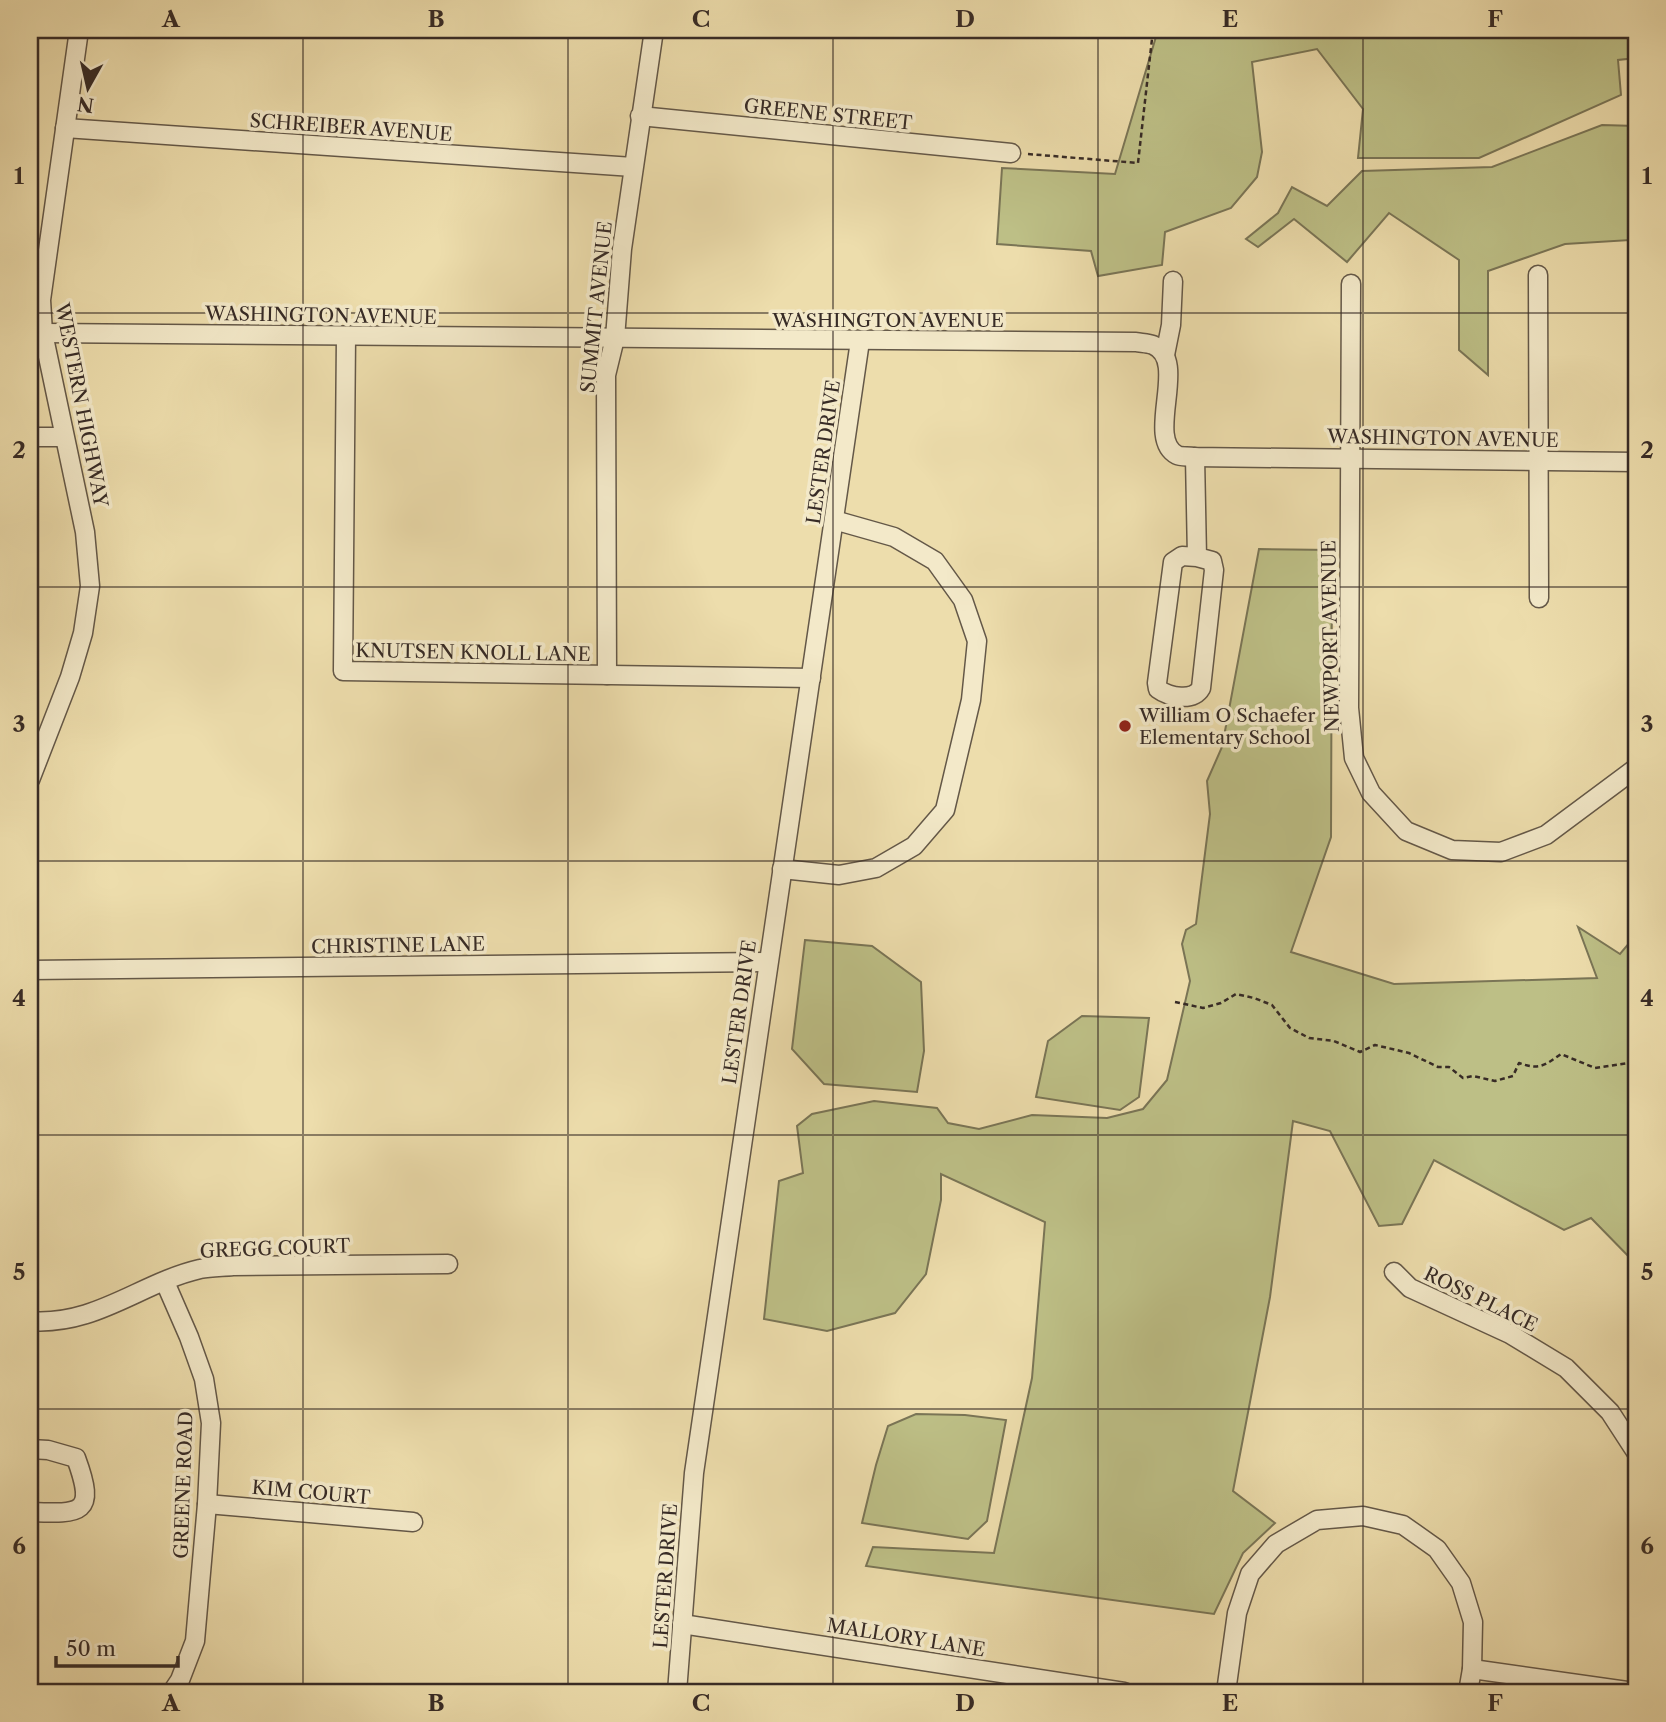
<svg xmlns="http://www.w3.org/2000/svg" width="1666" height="1722" font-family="'Libre Caslon Text',serif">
<rect width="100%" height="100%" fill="#edddac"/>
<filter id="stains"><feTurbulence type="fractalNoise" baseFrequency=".00286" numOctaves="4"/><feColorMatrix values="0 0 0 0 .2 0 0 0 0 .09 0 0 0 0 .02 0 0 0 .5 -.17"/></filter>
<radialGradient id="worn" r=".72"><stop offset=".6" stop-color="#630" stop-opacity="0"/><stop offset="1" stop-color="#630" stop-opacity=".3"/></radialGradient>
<!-- green -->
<g fill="#bdbf86" stroke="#7a7556" stroke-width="2">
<polygon points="1158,30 1636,30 1636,58 1618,60 1621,95 1479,158 1358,158 1363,109 1317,49 1252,62 1262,152 1257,177 1231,208 1165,232 1162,265 1098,276 1091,251 997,244 1002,168 1115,174"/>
<polygon points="1602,125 1636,126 1636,266 1630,240 1565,244 1488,271 1488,375 1459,350 1459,260 1389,213 1347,262 1294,219 1258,247 1246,239 1278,213 1292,187 1327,206 1362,171 1492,167"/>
<polygon points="1259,549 1332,550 1331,837 1291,952 1394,984 1597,978 1578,927 1620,954 1636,935 1636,1264 1591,1218 1564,1230 1434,1160 1402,1224 1379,1226 1330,1131 1293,1121 1270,1297 1233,1491 1275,1523 1243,1553 1214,1614 866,1566 873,1547 994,1553 1032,1378 1045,1222 941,1174 941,1200 926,1274 895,1313 827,1331 764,1319 779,1181 803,1173 797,1126 812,1114 874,1101 937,1108 948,1123 979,1129 1032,1115 1107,1118 1143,1109 1167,1080 1190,981 1182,944 1186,930 1196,924 1210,814 1207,781 1222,747"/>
<polygon points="805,940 872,946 921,982 924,1051 917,1092 824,1084 792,1049"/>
<polygon points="1082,1016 1149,1018 1139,1097 1120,1110 1036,1097 1048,1041"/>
<polygon points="916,1414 965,1415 1006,1420 987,1521 968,1539 862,1523 876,1465 888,1426"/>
</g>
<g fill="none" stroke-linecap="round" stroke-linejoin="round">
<!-- minor casing -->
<g stroke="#645848" stroke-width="21">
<g id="minor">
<polyline points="640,116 1011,153"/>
<polyline points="65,128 633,167"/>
<polyline points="1538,275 1539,598"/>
<polyline points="1351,284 1349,708 1354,758 1371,793 1406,831 1452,850 1501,852 1546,835 1636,768"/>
<path d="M 43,333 L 1136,342 C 1141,343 1148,343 1153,345 C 1190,360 1144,438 1177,455 C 1181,457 1189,456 1193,457 L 1636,462"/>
<polyline points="346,336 343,671 811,678"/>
<polyline points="1165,355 1171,325 1173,281"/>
<polyline points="30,437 64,437"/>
<path d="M 1195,457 L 1197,557 L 1212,561 L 1214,570 L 1201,688 C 1193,702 1169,697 1158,689 L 1157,683 L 1173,562 L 1182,556 L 1197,557"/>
<polyline points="607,675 606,375 615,338 622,249 654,30"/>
<polyline points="30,780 70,677 83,633 90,586 85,532 43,333 41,300 79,30"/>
<polyline points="782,869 839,875 876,868 914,846 945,810 971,700 977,641 963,600 935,561 894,537 834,520"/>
<polyline points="30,970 768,962"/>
<polyline points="1394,1272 1410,1288 1510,1334 1566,1368 1610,1412 1636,1452"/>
<polyline points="165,1282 189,1337 204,1379 211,1423 207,1504 195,1641 180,1680 172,1692"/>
<path d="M 30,1321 C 96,1326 140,1283 200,1269 C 210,1267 222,1267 233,1266 L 448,1264"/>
<path d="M 30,1449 L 48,1450 L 76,1458 C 97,1515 81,1514 30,1512"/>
<polyline points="207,1504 413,1522"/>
<polyline points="682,1624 1124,1692"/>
<polyline points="1472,1669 1634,1692"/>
<polyline points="677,1692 694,1473 860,341"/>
<polyline points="1226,1692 1237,1613 1250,1574 1276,1544 1317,1520 1363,1516 1403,1525 1437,1549 1461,1583 1473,1622 1472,1669 1468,1692"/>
</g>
</g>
<!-- path -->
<g stroke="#372b26" stroke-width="2.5" stroke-dasharray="5 3.5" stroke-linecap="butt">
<polyline points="1028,154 1138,163 1153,30"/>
<path d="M 1175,1002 L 1203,1008 L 1221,1003 L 1236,994 L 1254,998 L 1272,1005 L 1290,1028 L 1309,1038 L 1334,1041 L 1360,1052 L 1375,1045 L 1409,1053 L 1438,1067 L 1449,1067 L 1463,1078 L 1473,1076 L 1495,1081 L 1513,1076 L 1519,1063 C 1539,1070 1544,1066 1561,1054 L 1595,1068 L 1636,1062"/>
</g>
<!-- minor -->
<use href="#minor" stroke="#f3e9c9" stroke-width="18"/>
</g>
<!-- grid -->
<path fill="none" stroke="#372b26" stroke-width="2" stroke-opacity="0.55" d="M 303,30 L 303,1692M 568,30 L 568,1692M 833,30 L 833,1692M 1098,30 L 1098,1692M 1363,30 L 1363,1692M 30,313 L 1636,313M 30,587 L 1636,587M 30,861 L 1636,861M 30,1135 L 1636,1135M 30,1409 L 1636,1409"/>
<!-- markers -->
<circle fill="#8f2418" stroke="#f3e9c9" stroke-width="2.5" cx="1125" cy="726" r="7"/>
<g text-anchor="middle" stroke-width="7" stroke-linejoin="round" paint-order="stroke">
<!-- street labels -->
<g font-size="19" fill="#372b26" stroke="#f3e9c9">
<text transform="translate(828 114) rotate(6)" y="7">GREENE STREET</text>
<text transform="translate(351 127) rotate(4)" y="7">SCHREIBER AVENUE</text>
<text transform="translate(596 307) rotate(-84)" y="7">SUMMIT AVENUE</text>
<text transform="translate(321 315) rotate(1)" y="7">WASHINGTON AVENUE</text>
<text x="888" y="327">WASHINGTON AVENUE</text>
<text transform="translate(82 405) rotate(79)" y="7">WESTERN HIGHWAY</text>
<text transform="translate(1443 438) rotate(1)" y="7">WASHINGTON AVENUE</text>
<text transform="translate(823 452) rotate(-82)" y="7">LESTER DRIVE</text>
<text transform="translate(1330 636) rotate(-91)" y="7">NEWPORT AVENUE</text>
<text transform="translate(473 652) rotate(1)" y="7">KNUTSEN KNOLL LANE</text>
<text transform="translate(398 945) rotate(-1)" y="7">CHRISTINE LANE</text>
<text transform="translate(739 1012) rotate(-82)" y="7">LESTER DRIVE</text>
<text transform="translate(275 1248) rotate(-2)" y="7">GREGG COURT</text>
<text transform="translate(1481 1299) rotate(26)" y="7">ROSS PLACE</text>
<text transform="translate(183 1485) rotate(-88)" y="7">GREENE ROAD</text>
<text transform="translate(311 1492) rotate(5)" y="7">KIM COURT</text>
<text transform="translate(665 1576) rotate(-86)" y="7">LESTER DRIVE</text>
<text transform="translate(906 1637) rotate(9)" y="7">MALLORY LANE</text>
</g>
<!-- poi labels -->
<g font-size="19" fill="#372b26" stroke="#f3e9c9" text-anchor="start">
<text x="1139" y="722">William O Schaefer<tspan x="1139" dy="22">Elementary School</tspan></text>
</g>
</g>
<!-- margin -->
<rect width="1666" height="1722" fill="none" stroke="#edddac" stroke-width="77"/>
<!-- north arrow -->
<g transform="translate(88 88) rotate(188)" stroke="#f3e9c9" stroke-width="5" paint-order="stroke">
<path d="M0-5L12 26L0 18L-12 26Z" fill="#372b26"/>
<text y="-10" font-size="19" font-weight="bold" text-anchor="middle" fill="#372b26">N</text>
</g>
<!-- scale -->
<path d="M56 1656v10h122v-10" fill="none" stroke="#372b26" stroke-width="3.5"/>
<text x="66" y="1656" font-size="21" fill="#372b26" stroke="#f3e9c9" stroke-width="5" paint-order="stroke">50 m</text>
<rect x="38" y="38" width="1590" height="1646" fill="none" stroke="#372b26" stroke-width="2.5"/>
<g font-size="23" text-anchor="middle" font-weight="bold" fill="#372b26">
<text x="171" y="27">A</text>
<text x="436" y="27">B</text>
<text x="701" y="27">C</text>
<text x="965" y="27">D</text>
<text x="1230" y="27">E</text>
<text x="1495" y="27">F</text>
<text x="19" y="184">1</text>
<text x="1647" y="184">1</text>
<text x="19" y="458">2</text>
<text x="1647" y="458">2</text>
<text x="19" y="732">3</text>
<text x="1647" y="732">3</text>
<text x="19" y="1006">4</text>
<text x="1647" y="1006">4</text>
<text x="19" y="1280">5</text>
<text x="1647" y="1280">5</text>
<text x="19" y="1554">6</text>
<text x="1647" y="1554">6</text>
<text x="171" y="1711">A</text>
<text x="436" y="1711">B</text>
<text x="701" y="1711">C</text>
<text x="965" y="1711">D</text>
<text x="1230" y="1711">E</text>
<text x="1495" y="1711">F</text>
</g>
<rect width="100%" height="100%" filter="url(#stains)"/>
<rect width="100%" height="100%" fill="url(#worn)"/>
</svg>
